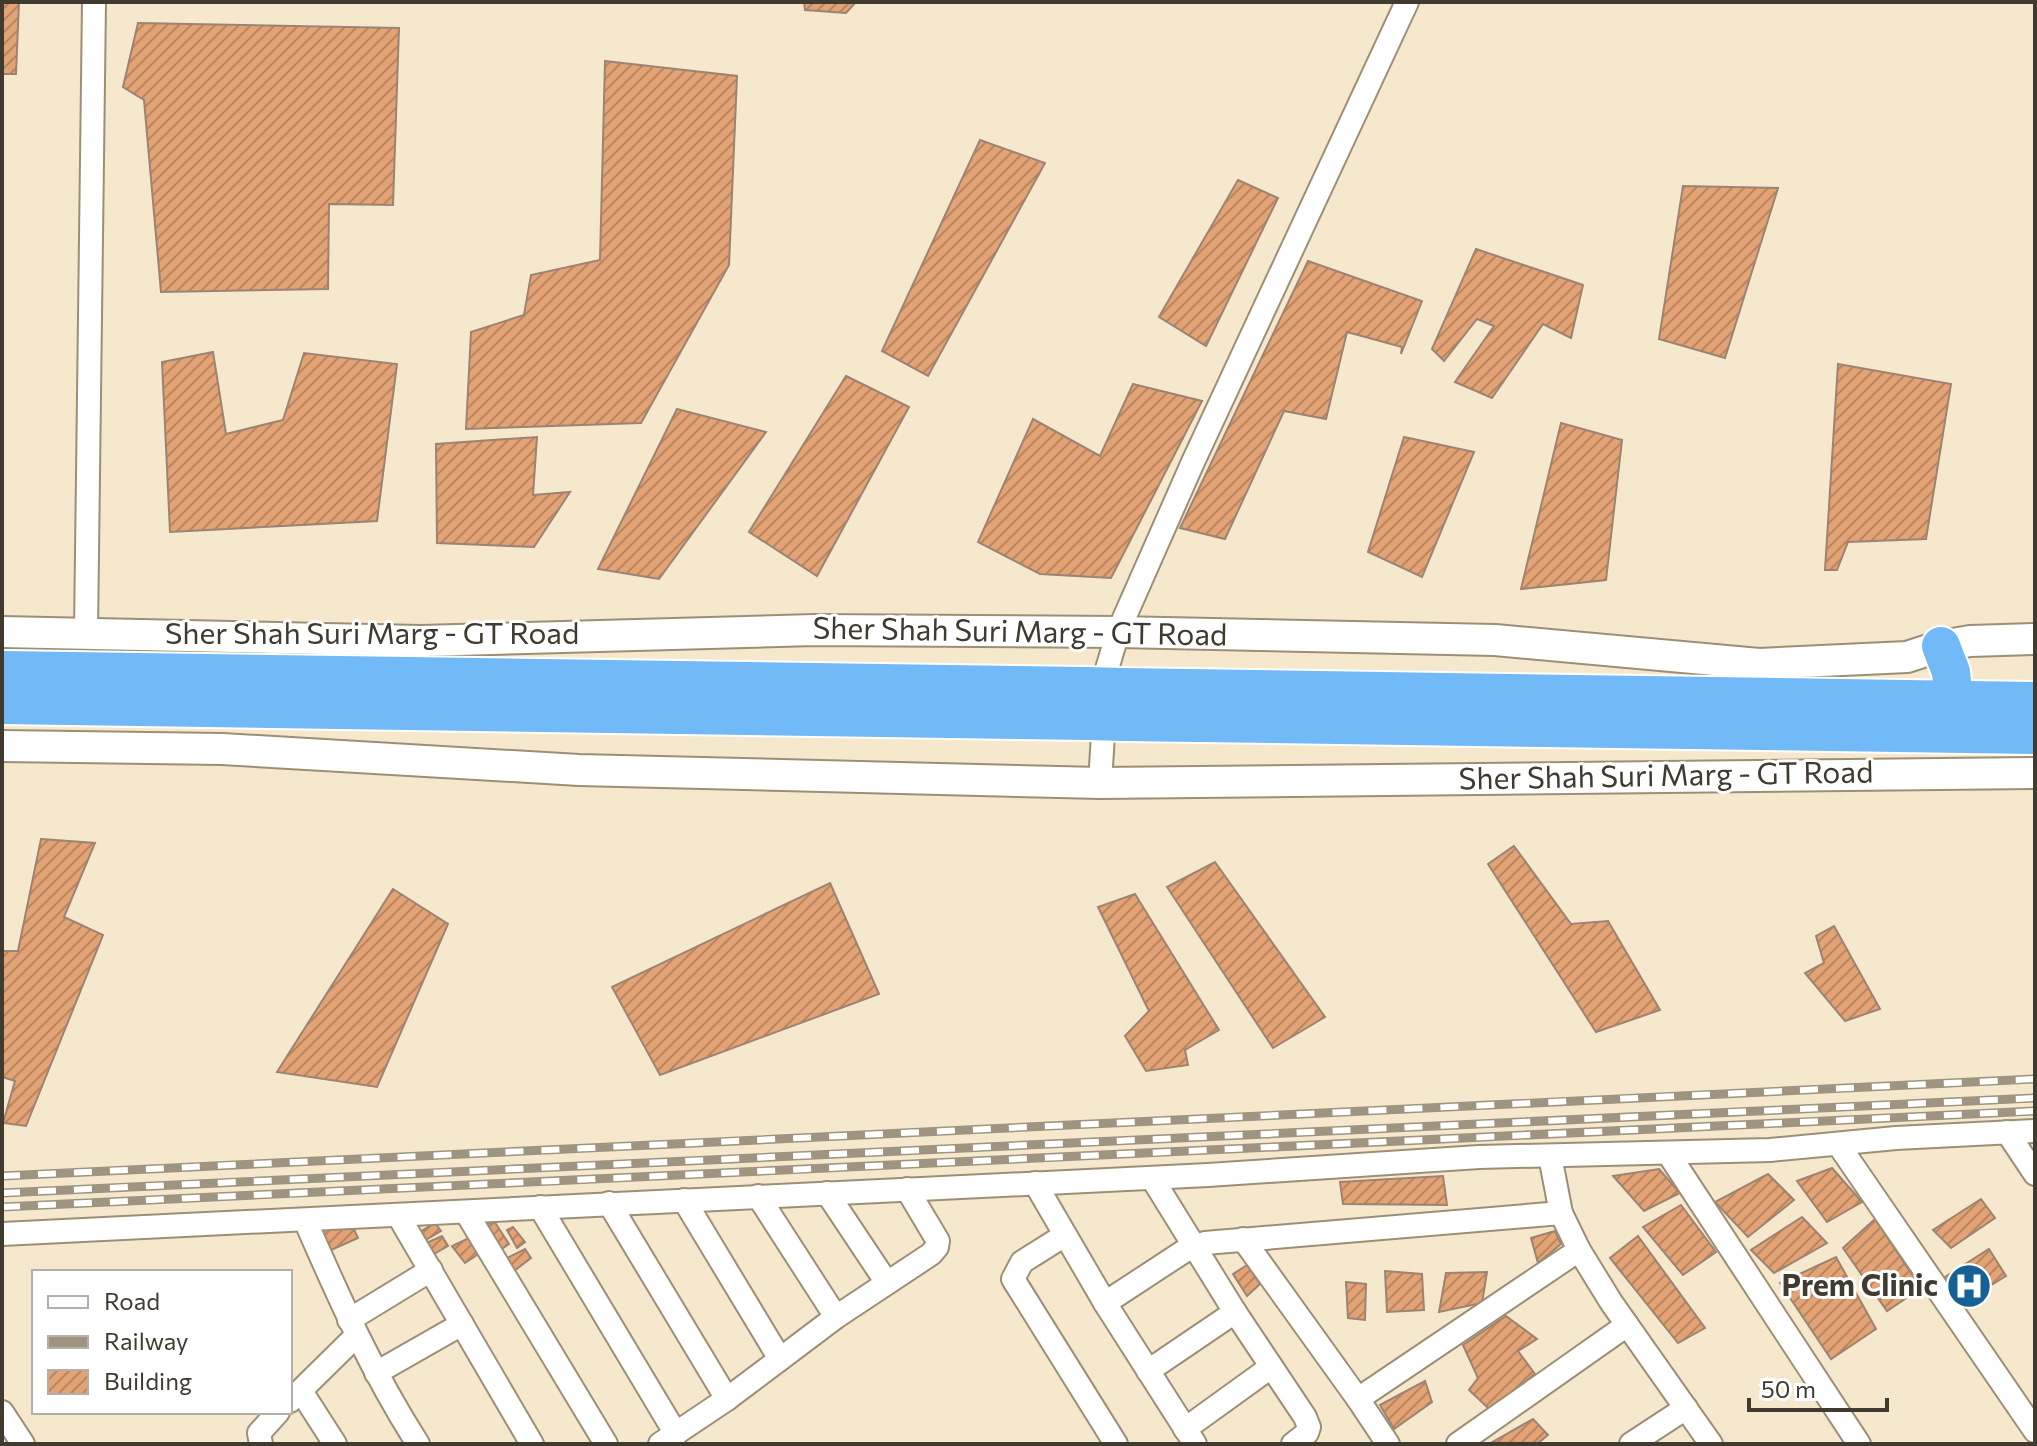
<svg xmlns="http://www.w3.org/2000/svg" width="2037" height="1446" font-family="Commissioner,sans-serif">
<defs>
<pattern id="building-hatch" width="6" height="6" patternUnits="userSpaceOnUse" patternTransform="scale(2)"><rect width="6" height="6" fill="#e3a375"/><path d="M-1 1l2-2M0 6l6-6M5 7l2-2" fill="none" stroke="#b98660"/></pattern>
</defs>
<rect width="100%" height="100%" fill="#f6e8cd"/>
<!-- building -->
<g fill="url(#building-hatch)" stroke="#9c8373" stroke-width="2">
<polygon points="2,2 19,2 16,74 2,74"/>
<polygon points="804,2 856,2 846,13 805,10"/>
<polygon points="138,23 399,28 393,205 329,204 328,289 161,292 144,100 123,87"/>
<polygon points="605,61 737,76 729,265 641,423 466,429 471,332 524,315 531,275 600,260"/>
<polygon points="980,140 1045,163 928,376 882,351"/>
<polygon points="1238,180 1278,198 1206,346 1159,317"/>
<polygon points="1683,186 1778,188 1725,358 1659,339"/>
<polygon points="1476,249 1583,285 1571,338 1543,324 1492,398 1455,382 1494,326 1477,319 1444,361 1432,349"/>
<polygon points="1308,261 1422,301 1401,354 1402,347 1347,332 1326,419 1284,411 1225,539 1180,528"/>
<polygon points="213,352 226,434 283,420 304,353 397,364 377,521 170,532 162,362"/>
<polygon points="1838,364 1951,384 1926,539 1848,542 1837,570 1825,570"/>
<polygon points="846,376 909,407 817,576 749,532"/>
<polygon points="1133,384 1202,401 1111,578 1040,574 978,542 1033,419 1100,456"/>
<polygon points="677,409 766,432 659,579 598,569"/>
<polygon points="1561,423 1622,440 1606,580 1521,589"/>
<polygon points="537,437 533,495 570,492 534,547 437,543 436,444"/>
<polygon points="1404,437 1474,452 1422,577 1368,552"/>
<polygon points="41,839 95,843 64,917 103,935 26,1126 3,1123 15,1081 2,1077 2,951 18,951"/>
<polygon points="1514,846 1571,924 1608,921 1660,1010 1596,1032 1488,864"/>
<polygon points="1215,862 1325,1017 1273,1048 1167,887"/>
<polygon points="830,883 879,994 660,1075 612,987"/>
<polygon points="393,889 448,924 377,1087 277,1072"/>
<polygon points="1135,894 1219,1030 1185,1050 1188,1065 1146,1071 1125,1036 1149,1011 1098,907"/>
<polygon points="1834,926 1880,1009 1845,1021 1805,973 1824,963 1816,936"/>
<polygon points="1832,1168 1862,1202 1827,1222 1797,1181"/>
<polygon points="1659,1169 1680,1193 1644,1211 1613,1176"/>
<polygon points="1768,1174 1794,1200 1748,1237 1715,1202"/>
<polygon points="1443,1176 1447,1205 1343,1204 1340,1182"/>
<polygon points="1981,1199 1995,1218 1951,1248 1933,1230"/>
<polygon points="1681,1205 1716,1252 1683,1275 1643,1227"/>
<polygon points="1802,1217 1827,1243 1774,1273 1751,1250"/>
<polygon points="1875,1219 1921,1288 1887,1311 1843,1248"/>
<polygon points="494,1221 509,1244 500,1250 484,1226"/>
<polygon points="435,1223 441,1231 422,1242 418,1233"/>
<polygon points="353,1227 358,1238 329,1251 319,1231"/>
<polygon points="513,1227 525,1242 517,1248 507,1230"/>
<polygon points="1555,1231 1561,1244 1538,1263 1531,1238"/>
<polygon points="442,1236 448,1246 429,1257 422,1245"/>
<polygon points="1638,1236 1705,1328 1678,1343 1610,1258"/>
<polygon points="471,1237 483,1251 465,1263 452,1246"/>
<polygon points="525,1249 531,1258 514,1271 505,1259"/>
<polygon points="1989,1249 2006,1276 1951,1310 1934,1284"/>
<polygon points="1836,1257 1876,1329 1831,1359 1780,1283"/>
<polygon points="1247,1265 1260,1284 1247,1296 1233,1274"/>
<polygon points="1385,1271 1422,1274 1424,1310 1387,1312"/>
<polygon points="1487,1272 1482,1303 1439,1312 1446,1273"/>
<polygon points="1346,1282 1366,1284 1365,1320 1348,1318"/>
<polygon points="1506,1316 1537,1339 1518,1351 1535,1374 1490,1410 1469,1390 1478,1378 1463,1345"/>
<polygon points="1425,1381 1432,1402 1394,1429 1380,1405"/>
<polygon points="1533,1419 1548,1435 1537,1444 1489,1444"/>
</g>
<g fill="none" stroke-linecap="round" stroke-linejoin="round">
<!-- street casing -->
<g stroke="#9c8f76" stroke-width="26">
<g id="street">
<polyline points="86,632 94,2"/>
<polyline points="1100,783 1107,669 1118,632 1193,462 1407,2"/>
<polyline points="2007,1132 2035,1174"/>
<polyline points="1838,1144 2035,1431"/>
<polyline points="1668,1153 1859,1444"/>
<polyline points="1550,1156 1561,1213 1579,1250 1611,1302 1711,1444"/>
<polyline points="1152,1178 1235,1312 1305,1417 1309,1427 1307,1433 1293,1444"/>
<polyline points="1035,1183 1105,1303 1195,1444"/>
<polyline points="827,1193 887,1283"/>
<polyline points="758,1196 836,1317"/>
<polyline points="684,1200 780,1359"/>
<polyline points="609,1203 727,1399"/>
<polyline points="540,1207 676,1434"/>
<polyline points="466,1212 606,1444"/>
<polyline points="398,1215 532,1444"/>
<path d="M 305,1220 C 339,1298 372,1372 418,1444"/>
<polyline points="2,1234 1208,1175 1479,1157 1770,1150 1896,1138 2035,1131"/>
<polyline points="1065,1235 1022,1262 1013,1279 1116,1444"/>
<polyline points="1243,1239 1358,1399 1388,1444"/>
<polyline points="1105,1303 1186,1250 1205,1243 1561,1213"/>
<polyline points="349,1320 431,1270"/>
<polyline points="1148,1371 1235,1312"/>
<polyline points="376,1373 462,1324"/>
<polyline points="301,1391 335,1444"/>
<polyline points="1358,1399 1579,1250"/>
<polyline points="290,1401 356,1336"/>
<polyline points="2,1412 23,1444"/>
<polyline points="1185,1429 1271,1367"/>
<polyline points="261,1444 259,1433 278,1412"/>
<polyline points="660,1444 727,1399 836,1317 931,1254 937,1247 938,1241 907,1189"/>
<polyline points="1458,1444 1627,1325"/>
<polyline points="1631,1444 1686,1408"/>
</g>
</g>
<!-- secondary casing -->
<g stroke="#9c8f76" stroke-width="34">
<g id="secondary">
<polyline points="2,632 421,641 814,630 1118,632 1495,640 1759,664 1907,657 1941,646 1970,641 2035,639"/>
<polyline points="2,746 222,749 579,770 1100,783 2035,773"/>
</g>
</g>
<!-- highway casing -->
<g stroke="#fff" stroke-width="42">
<g id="highway">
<polyline points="1941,646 1951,672 1954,700"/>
<polyline points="2,670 1086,686"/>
<polyline points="1122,687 2035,701"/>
<polyline points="2,705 1090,721"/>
<polyline points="1124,722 2035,735"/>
</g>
</g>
<!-- street -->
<use href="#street" stroke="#fff" stroke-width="22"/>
<!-- secondary -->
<use href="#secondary" stroke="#fff" stroke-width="30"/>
<!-- highway -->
<use href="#highway" stroke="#72baf7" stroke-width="38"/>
<!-- rail casing -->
<g stroke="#9e9480" stroke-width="9">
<g id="rail">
<polyline points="2,1176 2035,1079"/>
<polyline points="2,1193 2035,1098"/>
<polyline points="2,1207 2035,1111"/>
</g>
</g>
<!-- rail -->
<use href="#rail" stroke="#fff" stroke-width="6" stroke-dasharray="18" stroke-linecap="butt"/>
<!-- highway-bridge casing -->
<g stroke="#fff" stroke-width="42" stroke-linecap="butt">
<g id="highway-bridge">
<polyline points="1086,686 1122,687"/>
<polyline points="1090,721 1124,722"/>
</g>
</g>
<!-- highway-bridge -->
<use href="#highway-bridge" stroke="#72baf7" stroke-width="38"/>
</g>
<!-- icons -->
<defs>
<g id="hospital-disc" transform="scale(2.3)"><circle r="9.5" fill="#156194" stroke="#fff"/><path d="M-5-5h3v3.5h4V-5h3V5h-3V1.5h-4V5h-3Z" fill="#fff"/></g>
</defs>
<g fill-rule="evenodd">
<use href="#hospital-disc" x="1969" y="1286"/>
</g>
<g text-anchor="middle" stroke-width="6" stroke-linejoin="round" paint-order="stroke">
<!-- street labels -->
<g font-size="30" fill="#403a2f" stroke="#fff">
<text transform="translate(1020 632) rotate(1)" y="10">Sher Shah Suri Marg - GT Road</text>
<text x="372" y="644">Sher Shah Suri Marg - GT Road</text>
<text transform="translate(1666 776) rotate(-1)" y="10">Sher Shah Suri Marg - GT Road</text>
</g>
<!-- poi labels -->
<g font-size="30" font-weight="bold" fill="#403a2f" stroke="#fff" text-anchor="end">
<text x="1938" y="1296">Prem Clinic</text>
</g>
</g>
<!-- border -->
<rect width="2037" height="1446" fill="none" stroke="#403a2f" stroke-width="8"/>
<!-- legend -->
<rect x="32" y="1270" width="260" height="144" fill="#ffffff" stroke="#b3b0ac" stroke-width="2"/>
<rect x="48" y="1296" width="40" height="12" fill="#ffffff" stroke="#b3b0ac" stroke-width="2"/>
<text x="104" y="1310" font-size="24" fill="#403a2f">Road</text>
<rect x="48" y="1336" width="40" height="12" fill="#9e9480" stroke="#b3b0ac" stroke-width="2"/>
<text x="104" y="1350" font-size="24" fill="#403a2f">Railway</text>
<rect x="48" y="1370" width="40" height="24" fill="url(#building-hatch)" stroke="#b3b0ac" stroke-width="2"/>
<text x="104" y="1390" font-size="24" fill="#403a2f">Building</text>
<!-- scale -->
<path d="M1749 1398v12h138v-12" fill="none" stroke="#403a2f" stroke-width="4"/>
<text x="1761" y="1398" font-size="24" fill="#403a2f" stroke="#ffffff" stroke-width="6" paint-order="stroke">50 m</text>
</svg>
